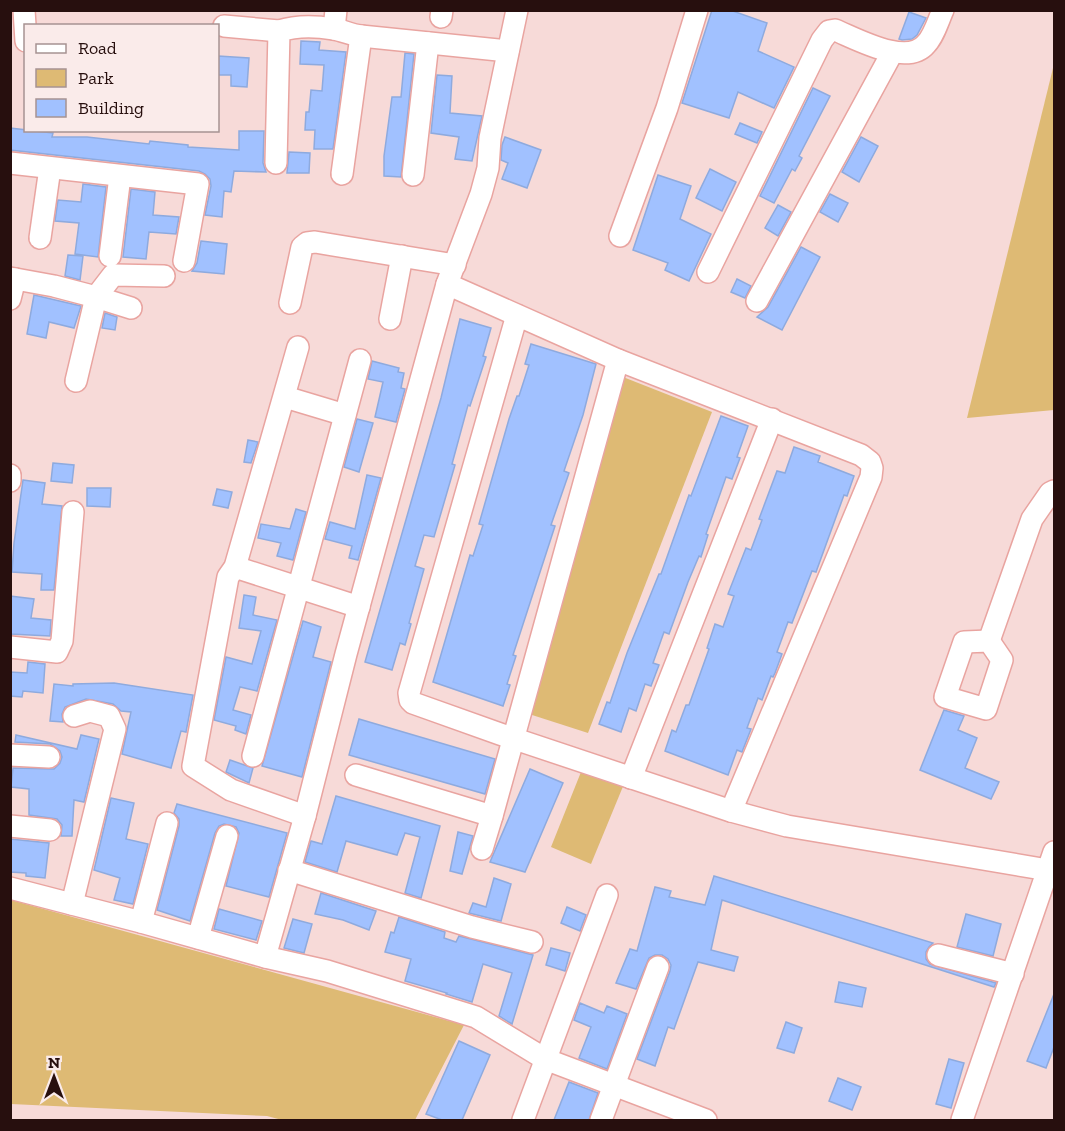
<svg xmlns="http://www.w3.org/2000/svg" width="1065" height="1131" font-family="'Zilla Slab',serif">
<rect width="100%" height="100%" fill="#f7dad8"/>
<!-- green -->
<g fill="#deba74">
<polygon points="1054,64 1054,410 967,418"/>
<polygon points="623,377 712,412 588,733 529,714"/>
<polygon points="583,767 624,784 591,864 551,847"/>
<polygon points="11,900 464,1025 415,1120 282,1120 267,1116 11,1104"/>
</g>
<!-- building -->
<g fill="#a1c1ff" stroke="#8eaade" stroke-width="1.5">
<polygon points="712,10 730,10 767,23 758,51 794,67 774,108 738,92 729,118 682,103"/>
<polygon points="909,12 926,18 917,35 912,39 902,40 899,39"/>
<polygon points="301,41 320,42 319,50 346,52 333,149 314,149 315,130 305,130 306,112 309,112 311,90 322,91 324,65 300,64"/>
<polygon points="405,53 414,54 401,177 384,176 384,156 392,97 401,97"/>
<polygon points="218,56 249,58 247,87 231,86 231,75 218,75"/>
<polygon points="437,75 452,76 450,113 482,116 472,161 455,159 459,137 431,133"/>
<polygon points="813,88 830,96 799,156 802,158 795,171 792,169 774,203 760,196"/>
<polygon points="740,123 762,132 757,143 735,134"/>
<polygon points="10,128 53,133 52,137 87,137 149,144 150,141 188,145 188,147 239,150 239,131 264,131 263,163 266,172 234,171 231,192 224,191 222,217 205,215 211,186 210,179 205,174 199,171 10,150"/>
<polygon points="505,137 541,150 527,188 502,179 508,163 501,160 502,145"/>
<polygon points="861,137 878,146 859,182 842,172"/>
<polygon points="289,152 310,153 309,173 287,173"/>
<polygon points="710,169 736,182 722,211 696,198"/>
<polygon points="658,175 691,186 680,219 711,234 689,281 665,270 668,263 633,250"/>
<polygon points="83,184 106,187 98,257 75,254 79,223 55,221 58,200 81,202"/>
<polygon points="131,189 155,192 153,215 179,217 176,234 149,232 146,259 123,257"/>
<polygon points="830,194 848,203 838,222 820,212"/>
<polygon points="778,205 791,212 778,236 765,228"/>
<polygon points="201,241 227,244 224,274 192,271 197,263"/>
<polygon points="801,247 820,257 782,330 757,317 768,307"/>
<polygon points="68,255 83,256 80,280 65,276"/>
<polygon points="737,279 751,286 745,298 731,292"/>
<polygon points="34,295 81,306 74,328 49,322 46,338 27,334"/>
<polygon points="105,313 117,317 115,330 102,328"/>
<polygon points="460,319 491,328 483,356 486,357 470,406 468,405 452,464 455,465 434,537 424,535 415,566 424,569 409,623 411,624 405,645 400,643 392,670 365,662 441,398"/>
<polygon points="531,344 596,364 583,415 564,471 569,473 551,525 555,526 513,655 516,656 507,684 510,685 503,706 433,682 470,555 473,556 483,525 479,524 509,419 517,396 519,396 529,365 525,364"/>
<polygon points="372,361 399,368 398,372 404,373 401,388 405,389 396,422 375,417 383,382 368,379"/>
<polygon points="721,416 748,426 737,457 740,458 732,479 726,477 706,534 708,535 701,557 699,556 688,582 669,634 664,632 653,663 659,665 651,686 645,684 636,711 629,708 621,732 599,724 607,702 610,703 627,653 659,574 661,574 689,495 691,496"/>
<polygon points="357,419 373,423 359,472 344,467"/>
<polygon points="248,440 258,442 251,463 244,462"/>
<polygon points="794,447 820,456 818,462 854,476 847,496 844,495 816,572 812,571 792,623 788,622 777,652 782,654 775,673 773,677 771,676 762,700 758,698 747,728 751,729 742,752 737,750 728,775 665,751 672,730 676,732 686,705 689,705 709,649 707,648 715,624 723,627 734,596 728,594 746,548 751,550 762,520 759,519 777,471 785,473"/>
<polygon points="53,463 74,465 72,483 51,481"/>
<polygon points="367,475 381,478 358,560 349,558 352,546 325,539 330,522 355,529"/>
<polygon points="23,480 45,483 42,504 62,506 54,590 41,590 42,574 12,572 14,543"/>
<polygon points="87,488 111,488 110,507 87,506"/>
<polygon points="217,489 232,492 228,508 213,505"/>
<polygon points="296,509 306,512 293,560 277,556 281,543 258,538 261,524 290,529"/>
<polygon points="244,595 256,597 253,615 277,620 257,691 240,687 233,710 251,715 246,734 235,730 236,726 214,720 226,657 252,664 261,631 239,628"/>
<polygon points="10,596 34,599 31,618 51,620 50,636 10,634"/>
<polygon points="303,621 321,627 313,657 331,662 302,777 262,766"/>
<polygon points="28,662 45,664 43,693 23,691 22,697 10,696 10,672 27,673"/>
<polygon points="114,683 193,695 186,732 181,731 171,768 122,754 131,712 121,711 113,704 86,699 65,707 62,714 63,722 50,721 54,684 73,686 73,684"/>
<polygon points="944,710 964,716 958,730 977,738 965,768 999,782 991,799 920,770"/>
<polygon points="359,719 495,759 485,794 349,755"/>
<polygon points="16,735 77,749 81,735 99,739 84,802 74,800 72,836 61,836 62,825 57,819 29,815 29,789 11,787 13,768 54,769 60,763 62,757 60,751 50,744 15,742"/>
<polygon points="230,760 253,768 249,783 226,772"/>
<polygon points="530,769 563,783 525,872 490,862"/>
<polygon points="336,796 440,826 421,898 405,893 420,837 405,833 397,855 346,841 337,872 305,862 311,841 322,844"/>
<polygon points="111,798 134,803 126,839 148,844 133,904 114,900 120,878 94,870"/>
<polygon points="177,804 287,833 269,897 226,886 239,833 236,827 224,824 219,826 215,833 190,921 157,910 179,826 179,819 174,813"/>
<polygon points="458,832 473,836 462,874 450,871"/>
<polygon points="10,839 49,843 45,878 26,876 26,873 10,872"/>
<polygon points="714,876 933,943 929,947 926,952 926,959 930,964 996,983 994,987 722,900 711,950 738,957 734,971 698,962 674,1029 668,1027 655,1066 637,1059 670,971 671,965 668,959 662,955 655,955 649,958 636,989 616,983 630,949 637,951 655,887 671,891 669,897 705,905"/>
<polygon points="494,878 511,884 501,921 469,913 473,903 486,907"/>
<polygon points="321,893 376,911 369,930 343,920 315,914"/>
<polygon points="567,907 586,915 580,931 561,923"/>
<polygon points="219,909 262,921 256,940 214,929"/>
<polygon points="966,914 1001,924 993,956 957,947"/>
<polygon points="399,917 445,932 444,938 456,942 459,936 533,955 512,1024 499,1016 512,973 483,964 472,1002 446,994 447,993 405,981 411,959 385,952 391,932 394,933"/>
<polygon points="293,919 312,924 304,953 284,948"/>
<polygon points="551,948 570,953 565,971 546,965"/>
<polygon points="839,982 866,988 862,1007 835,1002"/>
<polygon points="1054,994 1054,1047 1046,1068 1027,1061"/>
<polygon points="580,1003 604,1013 607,1006 627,1014 607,1069 579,1058 591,1027 574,1020"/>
<polygon points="786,1022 802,1028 794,1053 777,1048"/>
<polygon points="459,1041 490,1055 462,1120 442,1120 426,1114"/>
<polygon points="949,1059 964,1063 951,1108 936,1104"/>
<polygon points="838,1078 861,1087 852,1110 829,1101"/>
<polygon points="569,1082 598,1093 589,1120 554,1120"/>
</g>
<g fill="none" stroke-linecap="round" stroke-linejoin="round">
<!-- minor casing -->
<g stroke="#e9a4a0" stroke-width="24">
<g id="minor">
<polyline points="24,10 26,41"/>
<polyline points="441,17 442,10"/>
<polyline points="224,26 279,31"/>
<polyline points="334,29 336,10"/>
<polyline points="10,163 198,184 184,261"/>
<path d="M 276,163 L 279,31 C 295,26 316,26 333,29 C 342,30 351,35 361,36 L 508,51"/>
<polyline points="342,174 361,36"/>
<polyline points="413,175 428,43"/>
<polyline points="620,236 667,108 697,10"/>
<polyline points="40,238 50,168"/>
<polyline points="110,256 120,176"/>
<path d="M 708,272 L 822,40 L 829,31 L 835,30 C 857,39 907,67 926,44 C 934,36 938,21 943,10"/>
<polyline points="10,278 54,286 96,297 113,275 164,276"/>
<polyline points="447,284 618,360 861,455 870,462 872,468 871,477 731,811 500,734 413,703 410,700 409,693 517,315"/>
<polyline points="10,299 15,279"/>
<polyline points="757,301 892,53"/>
<polyline points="290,303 302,247 307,243 315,242 455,265"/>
<polyline points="390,319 402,256"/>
<polyline points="298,347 235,567 228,577 193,766 231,790 305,816"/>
<polyline points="76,381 96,297 131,308"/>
<polyline points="285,397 345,415"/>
<polyline points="10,475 10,481"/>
<polyline points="235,567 359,607"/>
<polygon points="989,641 1002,660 986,709 945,697 964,642"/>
<polyline points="989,641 1032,519 1050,493 1054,491"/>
<polyline points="10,647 57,652 62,641 73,512"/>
<polyline points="10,755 49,757"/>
<polyline points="253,756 360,360"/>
<polyline points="356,775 492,816 618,360"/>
<polyline points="631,778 772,419"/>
<polyline points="731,811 787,826 1048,870"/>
<polyline points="10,826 50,830"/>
<polyline points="482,849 492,816"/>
<polyline points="289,870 472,927 532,942"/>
<polyline points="10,888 141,922 265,957 327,971 476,1017 545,1059 706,1120"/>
<polyline points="72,904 115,729 109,716 90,711 74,716"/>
<polyline points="141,922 167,823"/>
<polyline points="198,938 227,836"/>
<polyline points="938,955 1013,974"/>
<polyline points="265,957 305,816 346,654 447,284 481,194 488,168 490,138 517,10"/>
<polyline points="523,1120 607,895"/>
<polyline points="601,1120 658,967"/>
<polyline points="962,1120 1054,852"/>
</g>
</g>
<!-- minor -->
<use href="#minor" stroke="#fff" stroke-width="21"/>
</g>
<!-- border -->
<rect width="1065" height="1131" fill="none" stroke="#270f0e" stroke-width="24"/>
<!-- legend -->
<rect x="24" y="24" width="195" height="108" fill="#faebea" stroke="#a69392" stroke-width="1.5"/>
<rect x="36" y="44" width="30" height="9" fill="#ffffff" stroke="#a69392" stroke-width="1.5"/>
<text x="78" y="54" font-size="18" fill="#270f0e">Road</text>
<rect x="36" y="69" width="30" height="18" fill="#deba74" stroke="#a69392" stroke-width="1.5"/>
<text x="78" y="84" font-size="18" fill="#270f0e">Park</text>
<rect x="36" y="99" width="30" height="18" fill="#a1c1ff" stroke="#a69392" stroke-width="1.5"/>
<text x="78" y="114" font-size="18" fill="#270f0e">Building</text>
<!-- north arrow -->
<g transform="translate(54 1077)" stroke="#faebea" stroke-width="4.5" paint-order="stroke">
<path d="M0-4.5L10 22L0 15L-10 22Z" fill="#270f0e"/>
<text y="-9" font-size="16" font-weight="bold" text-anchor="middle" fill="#270f0e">N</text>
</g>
</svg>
